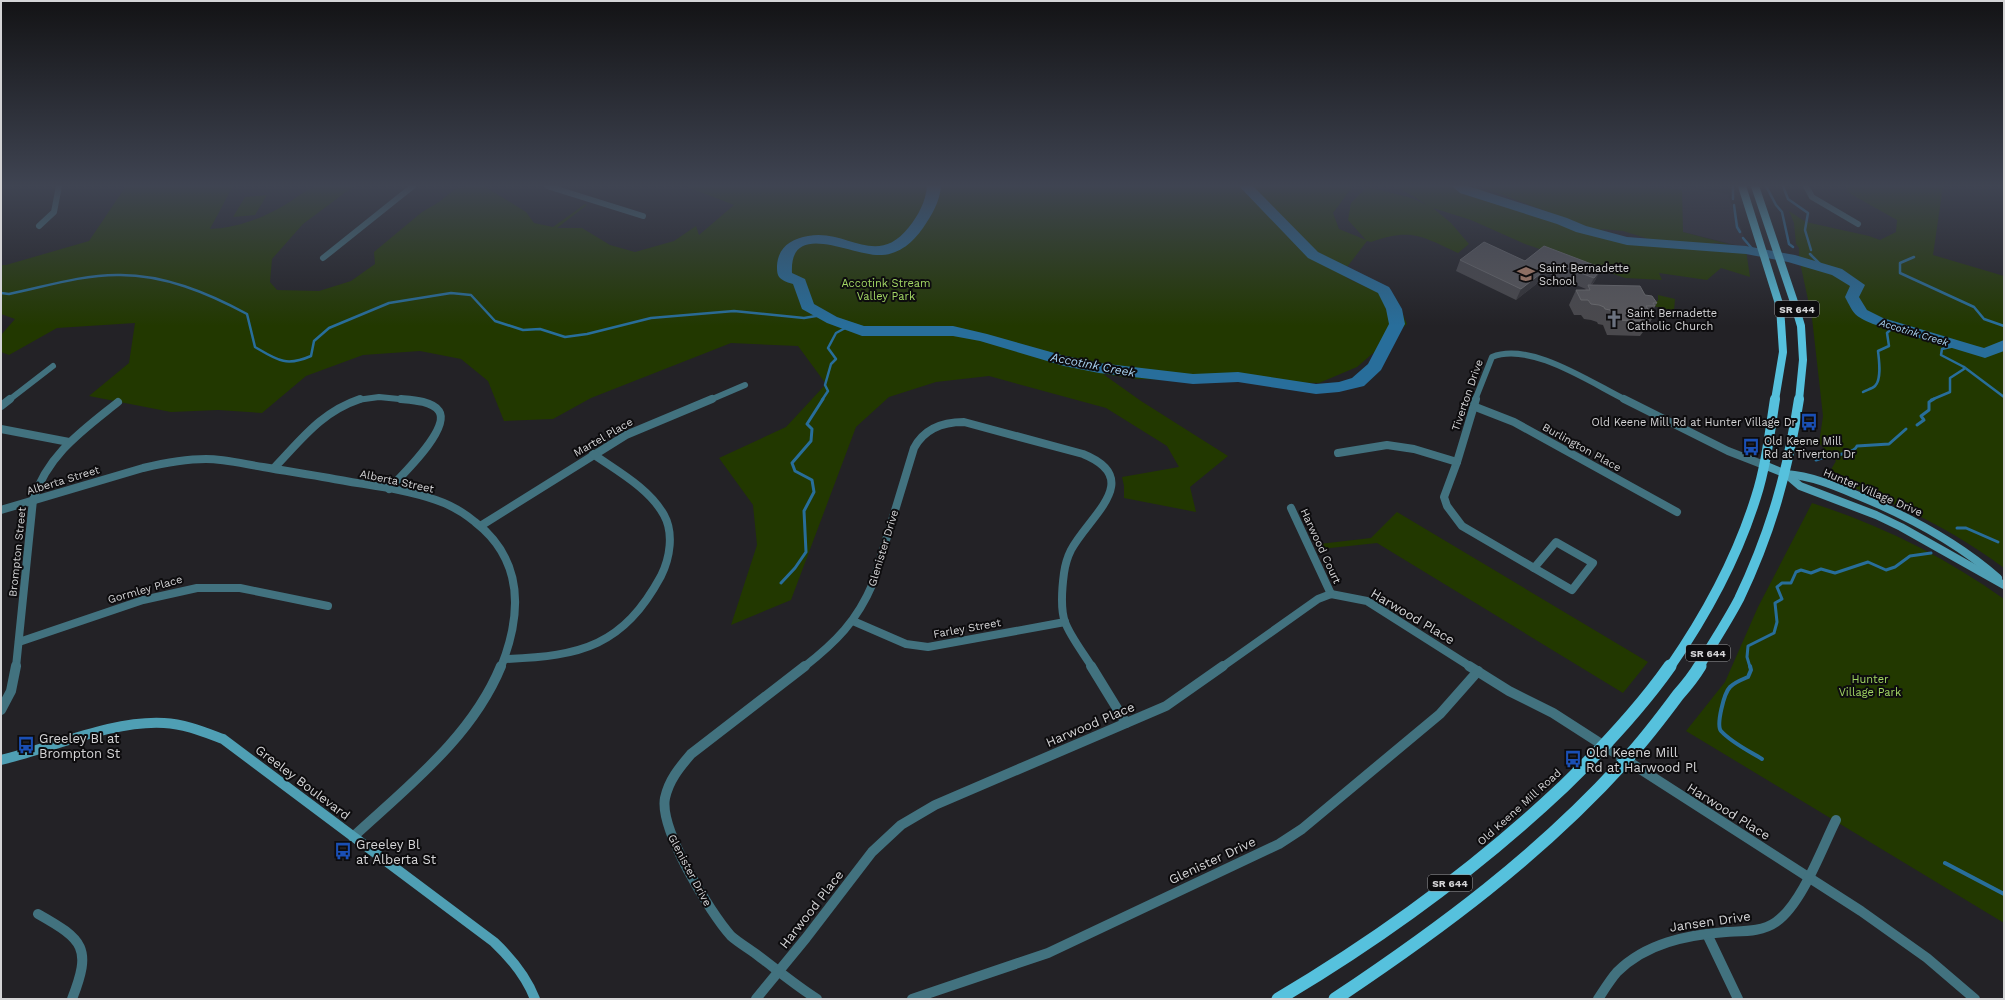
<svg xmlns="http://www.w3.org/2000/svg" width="2005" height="1000" font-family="'Work Sans',sans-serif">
<rect width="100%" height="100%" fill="#232226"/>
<!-- built -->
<polygon fill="#2c2a33" points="1679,186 1728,194 1748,248 1679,231"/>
<!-- green -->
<g fill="#223800" fill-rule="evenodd">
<path d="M 126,186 L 233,186 L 210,229 C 237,228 260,219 283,206 C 294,200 304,190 317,186 C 328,183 343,186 354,186 L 303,224 L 272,259 L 270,282 L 277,290 L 319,291 L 351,281 L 375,264 L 374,252 L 422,212 L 439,202 L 455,189 L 470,186 L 484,186 L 526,212 L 534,223 L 553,227 L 585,204 L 587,205 L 557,228 L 582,228 L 610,245 L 635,252 L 674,241 L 696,226 L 699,235 L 734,205 L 685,186 L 1470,186 L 1561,217 L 1479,186 L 1642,186 L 1682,190 L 1683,232 L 1732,245 L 1715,243 L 1700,246 L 1746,250 L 1750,277 L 1721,268 L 1707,280 L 1659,273 L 1662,280 L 1625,278 L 1525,244 L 1471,220 L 1433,208 L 1451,223 L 1469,244 L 1458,253 C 1421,236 1411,228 1371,242 L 1367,241 L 1344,271 L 1347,278 L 1397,301 L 1407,324 L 1357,367 L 1319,383 L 1137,379 L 1103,374 L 1141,401 L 1228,456 L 1190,487 L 1196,512 L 1124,498 L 1124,486 L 1122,477 L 1179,467 L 1167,446 L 1106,408 L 989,376 L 936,382 L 889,397 L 856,427 L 791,600 L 731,625 L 757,545 L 753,505 L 719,458 L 786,427 L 826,384 L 798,346 L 731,343 L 591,398 L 553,419 L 504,421 L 488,381 L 461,359 L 420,351 L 363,355 L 306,376 L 262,413 L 218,410 L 171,412 L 89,396 L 129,363 L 135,323 L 57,328 L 9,355 L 1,352 L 1,335 L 15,319 L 1,314 L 1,265 L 6,265 L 89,241 ZM 1353,186 L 1398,187 L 1427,205 L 1412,198 L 1367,187 L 1351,203 L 1348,220 L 1366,240 L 1339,229 L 1333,213 ZM 1600,229 L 1623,231 L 1671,246 L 1627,241 Z"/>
<path d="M 1847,186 L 1943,186 L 1933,255 L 2004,276 L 2004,568 C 1950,528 1890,499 1826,478 L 1836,461 L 1819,443 L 1823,416 L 1812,318 L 1799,258 L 1799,248 L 1796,244 L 1794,223 L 1789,211 L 1806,222 L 1869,236 L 1880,240 L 1896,232 L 1897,220 L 1849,193 Z"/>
<polygon points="267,195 255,215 233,217 245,197"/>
<polygon points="1658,295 1675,299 1674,311 1653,306 1654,301 1658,301"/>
<path d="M 1812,503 C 1881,525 1945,557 2004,599 L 2004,923 L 1686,731 L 1725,682 L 1758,607 Z"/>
<polygon points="1397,512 1648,662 1623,693 1377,543 1321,549 1319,544 1371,538"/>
</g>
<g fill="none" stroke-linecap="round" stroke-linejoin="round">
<!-- stream-far2 -->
<g stroke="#286e9b" stroke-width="2.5">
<polyline points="1733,186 1733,199"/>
<polyline points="1766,186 1776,205 1782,212 1789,244 1793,247"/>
<polyline points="1783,186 1788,199 1808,213 1805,230 1811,250"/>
<polyline points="1734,205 1737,227 1740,232"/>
<polyline points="1743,238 1755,252"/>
<polyline points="1810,254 1825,269"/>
<polyline points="1914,257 1900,263 1900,273 1974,307 1984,319 2004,326"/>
<path d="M 1,293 L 9,294 C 44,287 80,275 117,275 C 163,274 208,293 247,314 L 255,347 C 277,360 286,367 311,356 L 314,341 L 329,328 L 389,303 L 451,293 L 471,295 L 495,321 L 523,330 L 540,329 L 565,337 L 587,334 L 651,318 L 734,311 L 804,318 L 822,315"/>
<polyline points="1954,346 1942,349 1941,355 1964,367 2004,397"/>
<path d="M 1863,392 C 1866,390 1872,389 1875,386 C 1882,379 1879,360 1878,351 L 1889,346 L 1887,333 L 1894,326"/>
<polyline points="822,400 828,391 825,385 831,364 836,359 828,348 836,333 849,326"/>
<polyline points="1931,400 1950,392 1950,378 1964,369 1964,367"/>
</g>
<!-- stream-far1 -->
<g stroke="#286e9b" stroke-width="3">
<polyline points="1917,425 1924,420 1921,416 1929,410 1929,402 1934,399"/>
<path d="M 1816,460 C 1826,456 1853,455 1857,446 L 1889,444 L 1906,429"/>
<polyline points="1957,528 1966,528 1998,542"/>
<polyline points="781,583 795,568 806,552 804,511 814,492 812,480 795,471 792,463 811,441 812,429 807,424 823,399"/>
<polyline points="1750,667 1747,657 1748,646 1774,633 1777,622 1775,603 1782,599 1777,587 1782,583 1791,583 1796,572 1801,570 1811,573 1821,569 1835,573 1868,562 1886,570 1895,567 1910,556 1931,553"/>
</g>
<!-- stream -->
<g stroke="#286e9b" stroke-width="4">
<path d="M 1750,666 L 1751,670 L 1748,677 C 1741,680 1735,682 1730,687 C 1724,693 1716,725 1721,731 C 1732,743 1749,751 1762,759"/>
<polyline points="1945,863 2004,894"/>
</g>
<!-- river -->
<g fill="#286e9b" fill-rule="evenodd">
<path d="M 927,186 L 941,186 C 940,201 932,215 923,228 C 913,242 900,254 882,255 C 853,257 789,218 792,273 L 805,279 L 814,304 L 837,317 L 864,326 L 953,326 L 987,334 L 1065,356 L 1099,363 L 1193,374 L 1238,372 L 1316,384 L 1339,382 L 1352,378 L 1368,364 L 1389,324 L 1386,309 L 1378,293 L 1308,258 L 1239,186 L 1253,186 L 1318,252 L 1389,287 L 1391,290 L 1402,309 L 1405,324 L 1381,370 L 1364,386 L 1339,392 L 1316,394 L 1238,382 L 1193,384 L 1099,373 L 1064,366 L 980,341 L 953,336 L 862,336 L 827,323 L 802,309 L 793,284 C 789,283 783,281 780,278 C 777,275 777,270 777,266 C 778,247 791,239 808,236 C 847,228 876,269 909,227 C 918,216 926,201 927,186 Z"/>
<path d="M 1452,186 L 1468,186 L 1567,218 L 1586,226 L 1627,237 L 1746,246 L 1795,255 L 1842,269 L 1865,285 L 1859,297 L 1867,310 L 1883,318 L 1977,346 L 1984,348 L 2004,340 L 2004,351 L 1985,358 L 1873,324 C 1854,316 1854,314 1845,297 L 1850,286 L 1832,275 L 1788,262 L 1746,254 L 1627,245 L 1576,232 L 1557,224 L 1460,193 Z"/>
</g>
<!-- street-far2 -->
<g stroke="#42727f" stroke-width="6">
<polyline points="547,186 643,216"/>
<polyline points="1806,186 1812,197 1858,224"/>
<polyline points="39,226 54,212 59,186"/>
<polyline points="323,258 413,186"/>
<polyline points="9,400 53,366"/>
<polyline points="357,400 379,397 409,400"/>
<polyline points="710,400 745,385"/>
<path d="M 1475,400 L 1492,357 C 1530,341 1591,383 1626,400"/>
</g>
<!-- street-far1 -->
<g stroke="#42727f" stroke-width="8">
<polyline points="1476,399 1457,462 1444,497 1447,506 1462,526 1534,568"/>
<polyline points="1624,399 1728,451 1764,465"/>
<polyline points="1,406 10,399"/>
<polyline points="1473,406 1514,422 1677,512"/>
<polyline points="1,429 69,442"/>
<polyline points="1338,453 1387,445 1414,449 1457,462"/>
<path d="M 274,468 C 301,440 321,412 360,399"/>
<path d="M 389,489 C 401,476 451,429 439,411 C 432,401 412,400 401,399"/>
<polyline points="1291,508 1331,594"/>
<path d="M 1,510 L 143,468 C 164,463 185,459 206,459 C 225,459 244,464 263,467 C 285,471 307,474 329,478 C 364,485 402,488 436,500 C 451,505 463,512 475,522 C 524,560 522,614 501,667"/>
<polyline points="482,525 626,435 712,399"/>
<polygon points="1556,542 1593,563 1572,590 1534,568"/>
<polyline points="853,621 906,644 928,647 1065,622"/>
<polyline points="19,642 143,600 197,588 240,588 328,606"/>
<path d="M 506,659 C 582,656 623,646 661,576 C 670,558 674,533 664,515 C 649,488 617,471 593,454"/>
<path d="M 16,667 L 33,500 C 48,454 82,431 118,402"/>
<path d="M 804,667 C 836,642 857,621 873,583 L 914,448 C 924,429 943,422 964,422 L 1083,454 C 1145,479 1089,516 1071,550 C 1068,556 1065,566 1064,573 C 1062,588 1060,608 1065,622 C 1070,636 1084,654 1092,667"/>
<polyline points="1222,667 1318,599 1331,594 1367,601 1471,667"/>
</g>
<!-- street -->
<g stroke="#42727f" stroke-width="10">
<path d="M 805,666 L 691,754 C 679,768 669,780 665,798 C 659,829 710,913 731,936 C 739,943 748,948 756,954 C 776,969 795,985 817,999"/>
<polyline points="1091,666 1126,723"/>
<polyline points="1469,666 1509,691 1553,713 1861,911 1927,958 1975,999"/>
<polyline points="1,710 11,691 16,666"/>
<path d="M 353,837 C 408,786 472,737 501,666"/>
<path d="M 38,914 C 84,940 92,948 72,999"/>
<polyline points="1707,934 1738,999"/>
<polyline points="756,999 806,938 872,852 901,825 935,805 1166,706 1223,666"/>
<polyline points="912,999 1048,953 1279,844 1302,829 1440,714 1478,671"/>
<path d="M 1598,999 C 1604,990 1610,980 1617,972 C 1646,943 1687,935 1726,932 C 1743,931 1762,932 1776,922 C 1802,904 1822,848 1836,820"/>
</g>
<!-- secondary-far1 -->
<g stroke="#4f9fb4" stroke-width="8">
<polyline points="1764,465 1786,474 1800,486 1876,515 1901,527 2004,585"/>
<path d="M 1786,474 C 1812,476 1835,486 1859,496 C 1910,517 1957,542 1998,578"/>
</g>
<!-- secondary -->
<path stroke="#4f9fb4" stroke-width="10" d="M 1,760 C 52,748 112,720 164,723 C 185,724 204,732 223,739 L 494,942 C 512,959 526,976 535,999"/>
<!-- primary-far2 -->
<g stroke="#56c1dd" stroke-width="8">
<polyline points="1742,186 1780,307 1783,352 1775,400"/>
<polyline points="1755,186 1793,299 1801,326 1803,360 1799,400"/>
</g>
<!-- primary-far1 -->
<g stroke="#56c1dd" stroke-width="10">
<path d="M 1670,667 C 1706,615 1737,558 1756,497 C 1766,466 1770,431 1775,399"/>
<path d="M 1699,667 C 1712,644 1727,622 1739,599 C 1771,532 1788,471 1799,399"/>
</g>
<!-- primary -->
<g stroke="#56c1dd" stroke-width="13">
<path d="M 1278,999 C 1381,938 1477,868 1564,786 C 1603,748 1639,710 1670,666"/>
<path d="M 1335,999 C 1440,929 1540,855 1625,761 C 1644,740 1661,718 1678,695 C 1686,686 1694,676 1700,666"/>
</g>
</g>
<!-- wall -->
<polygon fill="#4a494d" points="1544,246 1596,279 1592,285 1645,295 1657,303 1651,314 1653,317 1645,332 1643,332 1640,336 1607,335 1603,325 1598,324 1597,322 1591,320 1584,319 1581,315 1574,315 1569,305 1576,290 1585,290 1586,289 1549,274 1516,300 1456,271 1460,260 1525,261"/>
<!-- shaded-wall -->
<g fill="#343337">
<polygon points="1554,263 1549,274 1516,300 1521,289"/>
<polygon points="1602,268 1596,279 1589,288 1594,278"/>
</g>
<!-- building -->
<g fill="#59585c" stroke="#6c6c6f">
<polygon points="1484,242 1525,261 1544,246 1602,268 1594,278 1554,263 1521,289 1460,260"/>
<polygon points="1588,285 1640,286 1645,295 1652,296 1657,303 1653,303 1655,306 1646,306 1653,317 1646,316 1649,321 1615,320 1610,310 1605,309 1604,307 1599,305 1591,304 1588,300 1581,300 1576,290 1590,290"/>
</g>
<!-- sky -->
<linearGradient id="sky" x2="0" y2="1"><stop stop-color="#131315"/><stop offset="0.57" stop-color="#3f4452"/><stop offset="1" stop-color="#3f4452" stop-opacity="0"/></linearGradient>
<rect width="2005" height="326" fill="url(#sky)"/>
<!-- icons -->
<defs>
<g id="school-bare" transform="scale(1.38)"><path d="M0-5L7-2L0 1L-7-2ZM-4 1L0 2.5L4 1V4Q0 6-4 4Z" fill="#8d6e63" stroke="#0d0c0e" stroke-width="2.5" paint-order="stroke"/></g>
<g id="church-bare" transform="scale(1.38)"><path d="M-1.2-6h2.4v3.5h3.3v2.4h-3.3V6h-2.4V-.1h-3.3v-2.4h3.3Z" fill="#6b7280" stroke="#0d0c0e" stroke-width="2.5" paint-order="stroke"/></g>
<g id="bus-bare" transform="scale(1.38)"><path d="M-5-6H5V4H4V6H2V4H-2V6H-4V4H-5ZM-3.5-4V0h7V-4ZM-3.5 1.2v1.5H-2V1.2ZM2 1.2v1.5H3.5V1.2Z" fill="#1a4fb4" stroke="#0d0c0e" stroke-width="2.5" paint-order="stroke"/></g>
</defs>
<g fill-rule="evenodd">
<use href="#school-bare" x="1526" y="274"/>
<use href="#church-bare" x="1614" y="319"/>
<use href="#bus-bare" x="1809" y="422"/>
<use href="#bus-bare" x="1751" y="447"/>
<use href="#bus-bare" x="26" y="745"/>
<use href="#bus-bare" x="1573" y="759"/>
<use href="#bus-bare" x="343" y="851"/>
</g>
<g text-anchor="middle" stroke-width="4" stroke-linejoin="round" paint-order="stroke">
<!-- shield labels -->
<g fill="#0d0c0e" stroke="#98989a" stroke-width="1">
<rect x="1775" y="301" width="44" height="16" rx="3"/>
<rect x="1686" y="645" width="44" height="16" rx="3"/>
<rect x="1428" y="875" width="44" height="16" rx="3"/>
</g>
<g font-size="10" font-weight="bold" fill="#d4d4d6">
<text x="1797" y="313">SR 644</text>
<text x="1708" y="657">SR 644</text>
<text x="1450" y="887">SR 644</text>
</g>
<!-- far-water labels -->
<g font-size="10" font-style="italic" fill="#a8d1f0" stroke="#0d0c0e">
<text transform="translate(1914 332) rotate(17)" y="4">Accotink Creek</text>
</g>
<!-- poi labels -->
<g font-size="11" fill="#d4d4d6" stroke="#0d0c0e" text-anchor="start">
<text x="1539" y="272">Saint Bernadette<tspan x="1539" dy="13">School</tspan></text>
<text x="1627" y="317">Saint Bernadette<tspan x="1627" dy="13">Catholic Church</tspan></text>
<text x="1796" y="426" text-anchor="end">Old Keene Mill Rd at Hunter Village Dr</text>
<text x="1764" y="445">Old Keene Mill<tspan x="1764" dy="13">Rd at Tiverton Dr</tspan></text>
</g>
<!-- park labels -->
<g font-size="11" fill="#a2d664" stroke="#0d0c0e">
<text x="886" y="287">Accotink Stream<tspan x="886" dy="13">Valley Park</tspan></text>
<text x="1870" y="683">Hunter<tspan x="1870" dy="13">Village Park</tspan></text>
</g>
<!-- street labels -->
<g font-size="11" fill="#d4d4d6" stroke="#0d0c0e">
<text transform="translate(1467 395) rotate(-71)" y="4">Tiverton Drive</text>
<text transform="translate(603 437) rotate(-30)" y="4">Martel Place</text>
<text transform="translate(1582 447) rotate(29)" y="4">Burlington Place</text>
<text transform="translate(63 480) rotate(-17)" y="4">Alberta Street</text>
<text transform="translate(397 481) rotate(12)" y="4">Alberta Street</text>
<text transform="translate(1873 492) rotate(23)" y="4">Hunter Village Drive</text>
<text transform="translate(1321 546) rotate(65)" y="4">Harwood Court</text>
<text transform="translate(883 548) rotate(-73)" y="4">Glenister Drive</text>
<text transform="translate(17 552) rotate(-84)" y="4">Brompton Street</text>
<text transform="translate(145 589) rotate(-16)" y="4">Gormley Place</text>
<text transform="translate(967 628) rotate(-10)" y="4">Farley Street</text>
<text transform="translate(1519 807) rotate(-42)" y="4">Old Keene Mill Road</text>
<text transform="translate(690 870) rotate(62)" y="4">Glenister Drive</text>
</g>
<!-- water labels -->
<g font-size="12" font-style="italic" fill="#a8d1f0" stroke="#0d0c0e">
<text transform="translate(1093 365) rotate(11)" y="4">Accotink Creek</text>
</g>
<!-- near-street labels -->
<g font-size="13" fill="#d4d4d6" stroke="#0d0c0e">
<text transform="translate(1413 616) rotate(31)" y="5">Harwood Place</text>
<text transform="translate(1090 724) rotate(-23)" y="5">Harwood Place</text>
<text transform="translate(303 782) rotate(37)" y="5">Greeley Boulevard</text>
<text transform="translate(1729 811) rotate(32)" y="5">Harwood Place</text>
<text transform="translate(1212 860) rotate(-25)" y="5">Glenister Drive</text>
<text transform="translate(811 909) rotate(-52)" y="5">Harwood Place</text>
<text transform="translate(1710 921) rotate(-8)" y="5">Jansen Drive</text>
</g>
<!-- near-poi labels -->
<g font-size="13" fill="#d4d4d6" stroke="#0d0c0e" text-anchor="start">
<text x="39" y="743">Greeley Bl at<tspan x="39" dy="15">Brompton St</tspan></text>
<text x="1586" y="757">Old Keene Mill<tspan x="1586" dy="15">Rd at Harwood Pl</tspan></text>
<text x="356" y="849">Greeley Bl<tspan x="356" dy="15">at Alberta St</tspan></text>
</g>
</g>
<!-- border -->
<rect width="2005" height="1000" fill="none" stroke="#d4d4d6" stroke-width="4"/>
</svg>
